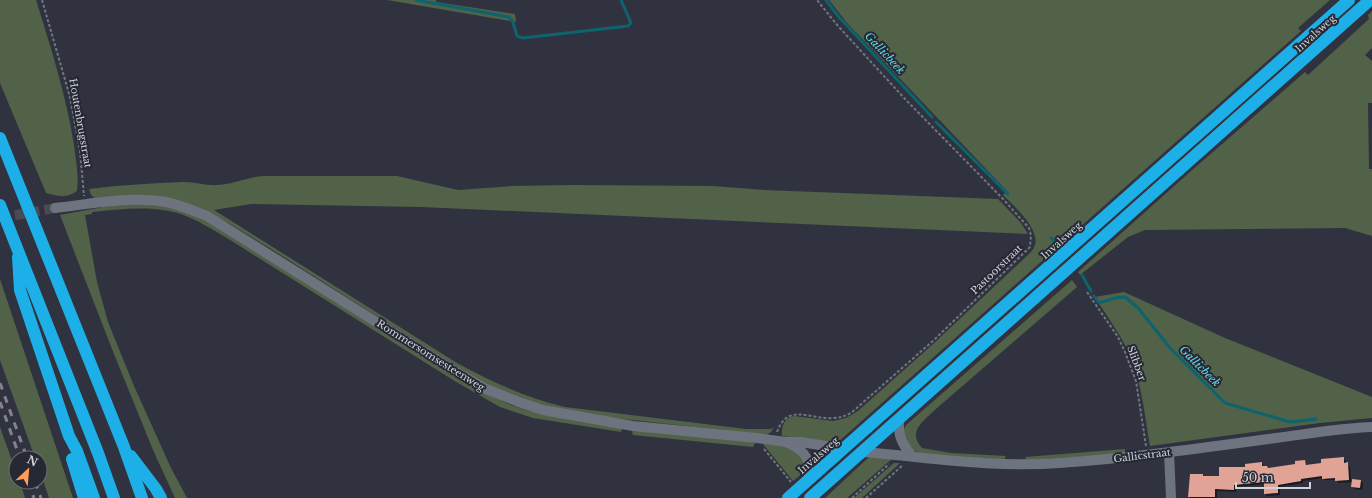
<svg xmlns="http://www.w3.org/2000/svg" width="1372" height="498" font-family="'Libre Baskerville',serif">
<rect width="100%" height="100%" fill="#30333f"/>
<!-- green -->
<g fill="#516248">
<path d="M 0,0 L 36,0 C 51,48 66,95 74,145 C 76,161 79,176 77,191 C 65,199 59,196 46,193 L 0,83 Z"/>
<polygon points="387,0 436,0 436,2 515,14 516,22"/>
<path d="M 829,0 L 1330,0 L 1298,28 L 1301,31 L 838,442 L 831,443 L 782,436 C 781,427 784,418 794,416 L 833,421 L 846,418 L 858,411 L 932,345 L 1030,253 C 1032,251 1034,248 1035,245 C 1040,229 1014,206 1003,195 L 1007,191 L 847,23 Z"/>
<polygon points="1372,11 1372,48 1365,55 1372,61 1372,103 1368,103 1369,169 1372,169 1372,236 1345,228 1145,230 1128,237 1080,275 1078,272 1191,171 1305,72 1308,75 1369,19 1368,15"/>
<path d="M 264,176 L 397,176 L 458,190 L 512,186 L 572,185 L 713,186 L 764,190 L 998,199 L 1021,223 L 1028,234 L 421,207 L 251,204 L 214,210 L 457,363 C 492,382 527,398 565,407 L 746,429 L 771,429 L 774,427 L 771,432 L 766,435 L 588,415 L 535,403 L 481,382 L 271,249 L 230,224 L 197,207 L 180,202 L 95,198 L 91,195 L 89,189 C 121,185 152,183 184,182 C 196,182 207,186 218,185 C 234,184 248,177 264,176 Z"/>
<path d="M 120,204 L 164,205 L 208,221 L 490,395 L 511,405 L 531,411 L 620,428 L 622,429 L 621,432 L 533,418 L 500,407 L 453,380 L 227,238 C 212,229 197,220 181,214 C 153,205 120,209 92,212 L 92,214 L 85,215 L 97,282 L 108,322 L 134,386 L 171,468 L 187,498 L 175,498 L 153,450 L 112,349 L 60,215 Z"/>
<polygon points="0,279 73,498 49,498 40,471 40,458 35,458 0,360"/>
<path d="M 1072,280 L 1077,287 L 937,408 C 925,420 906,431 922,448 L 951,453 L 1006,456 L 1003,461 C 988,460 920,456 913,450 C 907,445 905,437 903,431 L 906,425 Z"/>
<path d="M 1124,292 L 1225,338 L 1372,397 L 1372,418 L 1320,423 L 1150,446 C 1145,418 1142,385 1131,358 C 1123,337 1107,317 1095,297 Z"/>
<polygon points="0,427 16,472 16,482 20,482 25,498 0,498"/>
<polygon points="634,430 751,442 755,443 753,447 633,435 632,432"/>
<path d="M 763,444 C 785,446 803,445 804,472 L 793,481 Z"/>
<polygon points="1125,449 1125,454 1027,460 1025,457"/>
<polygon points="872,456 893,458 847,498 825,498 868,458"/>
<polygon points="894,463 900,463 862,498 854,498"/>
</g>
<!-- shadow -->
<polygon fill="#0007" points="1343,458 1346,461 1346,463 1350,466 1351,480 1361,481 1363,483 1362,490 1355,489 1352,487 1353,482 1339,483 1336,480 1325,480 1323,478 1303,481 1303,483 1280,487 1280,495 1267,496 1265,493 1265,484 1236,487 1236,492 1217,491 1217,498 1190,498 1189,496 1203,475 1204,477 1220,477 1262,463 1264,467 1267,467 1269,469 1296,465 1305,461 1308,466"/>
<g fill="none" stroke-linecap="round" stroke-linejoin="round">
<!-- stream -->
<g stroke="#0b646e" stroke-width="3">
<polyline points="416,0 509,17 513,22 517,36 523,38 628,26 631,23 621,0"/>
<polyline points="826,0 838,16 932,117"/>
<polyline points="936,122 1008,194"/>
<polyline points="1051,238 1054,241"/>
<polyline points="1082,275 1091,291"/>
<polyline points="1094,296 1099,303 1115,298 1125,297 1138,308 1171,349 1225,403 1290,422 1316,419"/>
</g>
</g>
<!-- building -->
<g fill="#e1a396">
<polygon points="1344,457 1344,463 1348,462 1349,480 1335,481 1335,478 1322,479 1322,476 1301,479 1301,481 1278,485 1278,493 1264,494 1264,482 1234,485 1234,490 1215,489 1215,497 1188,497 1190,474 1203,474 1203,476 1219,476 1219,467 1245,467 1245,464 1262,462 1262,466 1267,466 1268,468 1295,464 1295,461 1305,460 1306,465 1321,463 1321,459"/>
<polygon points="1352,479 1361,480 1360,488 1351,487"/>
</g>
<g fill="none" stroke-linecap="round" stroke-linejoin="round">
<!-- minor-tunnel -->
<polyline stroke="#484b56" stroke-width="10" stroke-dasharray="10 5" stroke-linecap="butt" points="0,218 55,208"/>
<!-- path -->
<g stroke="#72757f" stroke-width="2" stroke-dasharray="3 2" stroke-linecap="butt">
<polyline points="42,0 70,97 80,151 84,196"/>
<polyline points="1087,292 1118,337 1125,352 1136,381 1146,446"/>
<path d="M 777,432 C 788,402 810,420 833,418 C 840,418 845,416 851,413 L 934,340 L 1030,247 L 1031,235 L 1029,228 L 1004,200 L 906,100 L 838,26 L 817,0"/>
<polyline points="764,449 791,482"/>
<polyline points="852,498 889,464"/>
<polyline points="866,498 903,465"/>
</g>
<!-- minor -->
<g stroke="#6e7380" stroke-width="10">
<path d="M 55,208 C 91,204 130,196 166,202 C 180,205 194,211 207,216 L 453,370 L 486,389 L 519,402 L 543,410 L 633,426 L 757,438 L 786,442 L 801,442 L 844,449"/>
<path d="M 899,419 C 898,435 901,443 912,456"/>
<path d="M 788,443 C 808,452 809,459 809,480"/>
<path d="M 862,452 C 927,457 993,468 1059,463 C 1131,458 1203,448 1276,438 C 1307,434 1340,428 1372,427"/>
<polyline points="1169,452 1171,498"/>
</g>
<!-- highway -->
<g stroke="#1dafe8" stroke-width="12">
<polyline points="0,138 124,447 142,498"/>
<polyline points="0,205 98,453 114,498"/>
<polyline points="18,257 20,290 69,436 77,451 94,498"/>
<polyline points="131,456 156,489 161,498"/>
<polyline points="72,459 84,498"/>
<polyline points="788,498 1349,0"/>
<polyline points="810,498 1370,0"/>
</g>
<!-- rail -->
<g stroke="#81838d" stroke-width="3" stroke-dasharray="7 7" stroke-linecap="butt">
<polyline points="0,383 27,458"/>
<polyline points="0,402 20,458"/>
<polyline points="28,482 34,498"/>
<polyline points="35,482 41,498"/>
</g>
</g>
<g text-anchor="middle" stroke-width="4" stroke-linejoin="round" paint-order="stroke">
<!-- street labels -->
<g font-size="10" fill="#d0d2da" stroke="#262934">
<text transform="translate(1315 33) rotate(-42)" y="4">Invalsweg</text>
<text transform="translate(81 123) rotate(80)" y="4">Houtenbrugstraat</text>
<text transform="translate(1061 240) rotate(-42)" y="4">Invalsweg</text>
<text transform="translate(996 269) rotate(-44)" y="4">Pastoorstraat</text>
<text transform="translate(431 355) rotate(32)" y="4">Rommersomsesteenweg</text>
<text transform="translate(1137 363) rotate(70)" y="4">Slibber</text>
<text transform="translate(818 455) rotate(-41)" y="4">Invalsweg</text>
<text transform="translate(1142 455) rotate(-7)" y="4">Gallicstraat</text>
</g>
<!-- water labels -->
<g font-size="11" font-style="italic" fill="#64d8e7" stroke="#262934">
<text transform="translate(885 53) rotate(47)" y="4">Gallicbeek</text>
<text transform="translate(1200 366) rotate(45)" y="4">Gallicbeek</text>
</g>
</g>
<!-- north arrow -->
<g transform="translate(28 470) rotate(26)"><circle r="19" fill="#262934" stroke="#6a6d76"/>
<path d="M0-3L7 15L0 10L-7 15Z" fill="#fe9c58"/>
<text y="-6" font-size="11" font-weight="bold" text-anchor="middle" fill="#d0d2da">N</text>
</g>
<!-- scale -->
<path d="M1236 482v6h74v-6" fill="none" stroke="#d0d2da" stroke-width="2"/>
<text x="1242" y="482" font-size="12" fill="#d0d2da" stroke="#262934" stroke-width="3" paint-order="stroke">50 m</text>
</svg>
